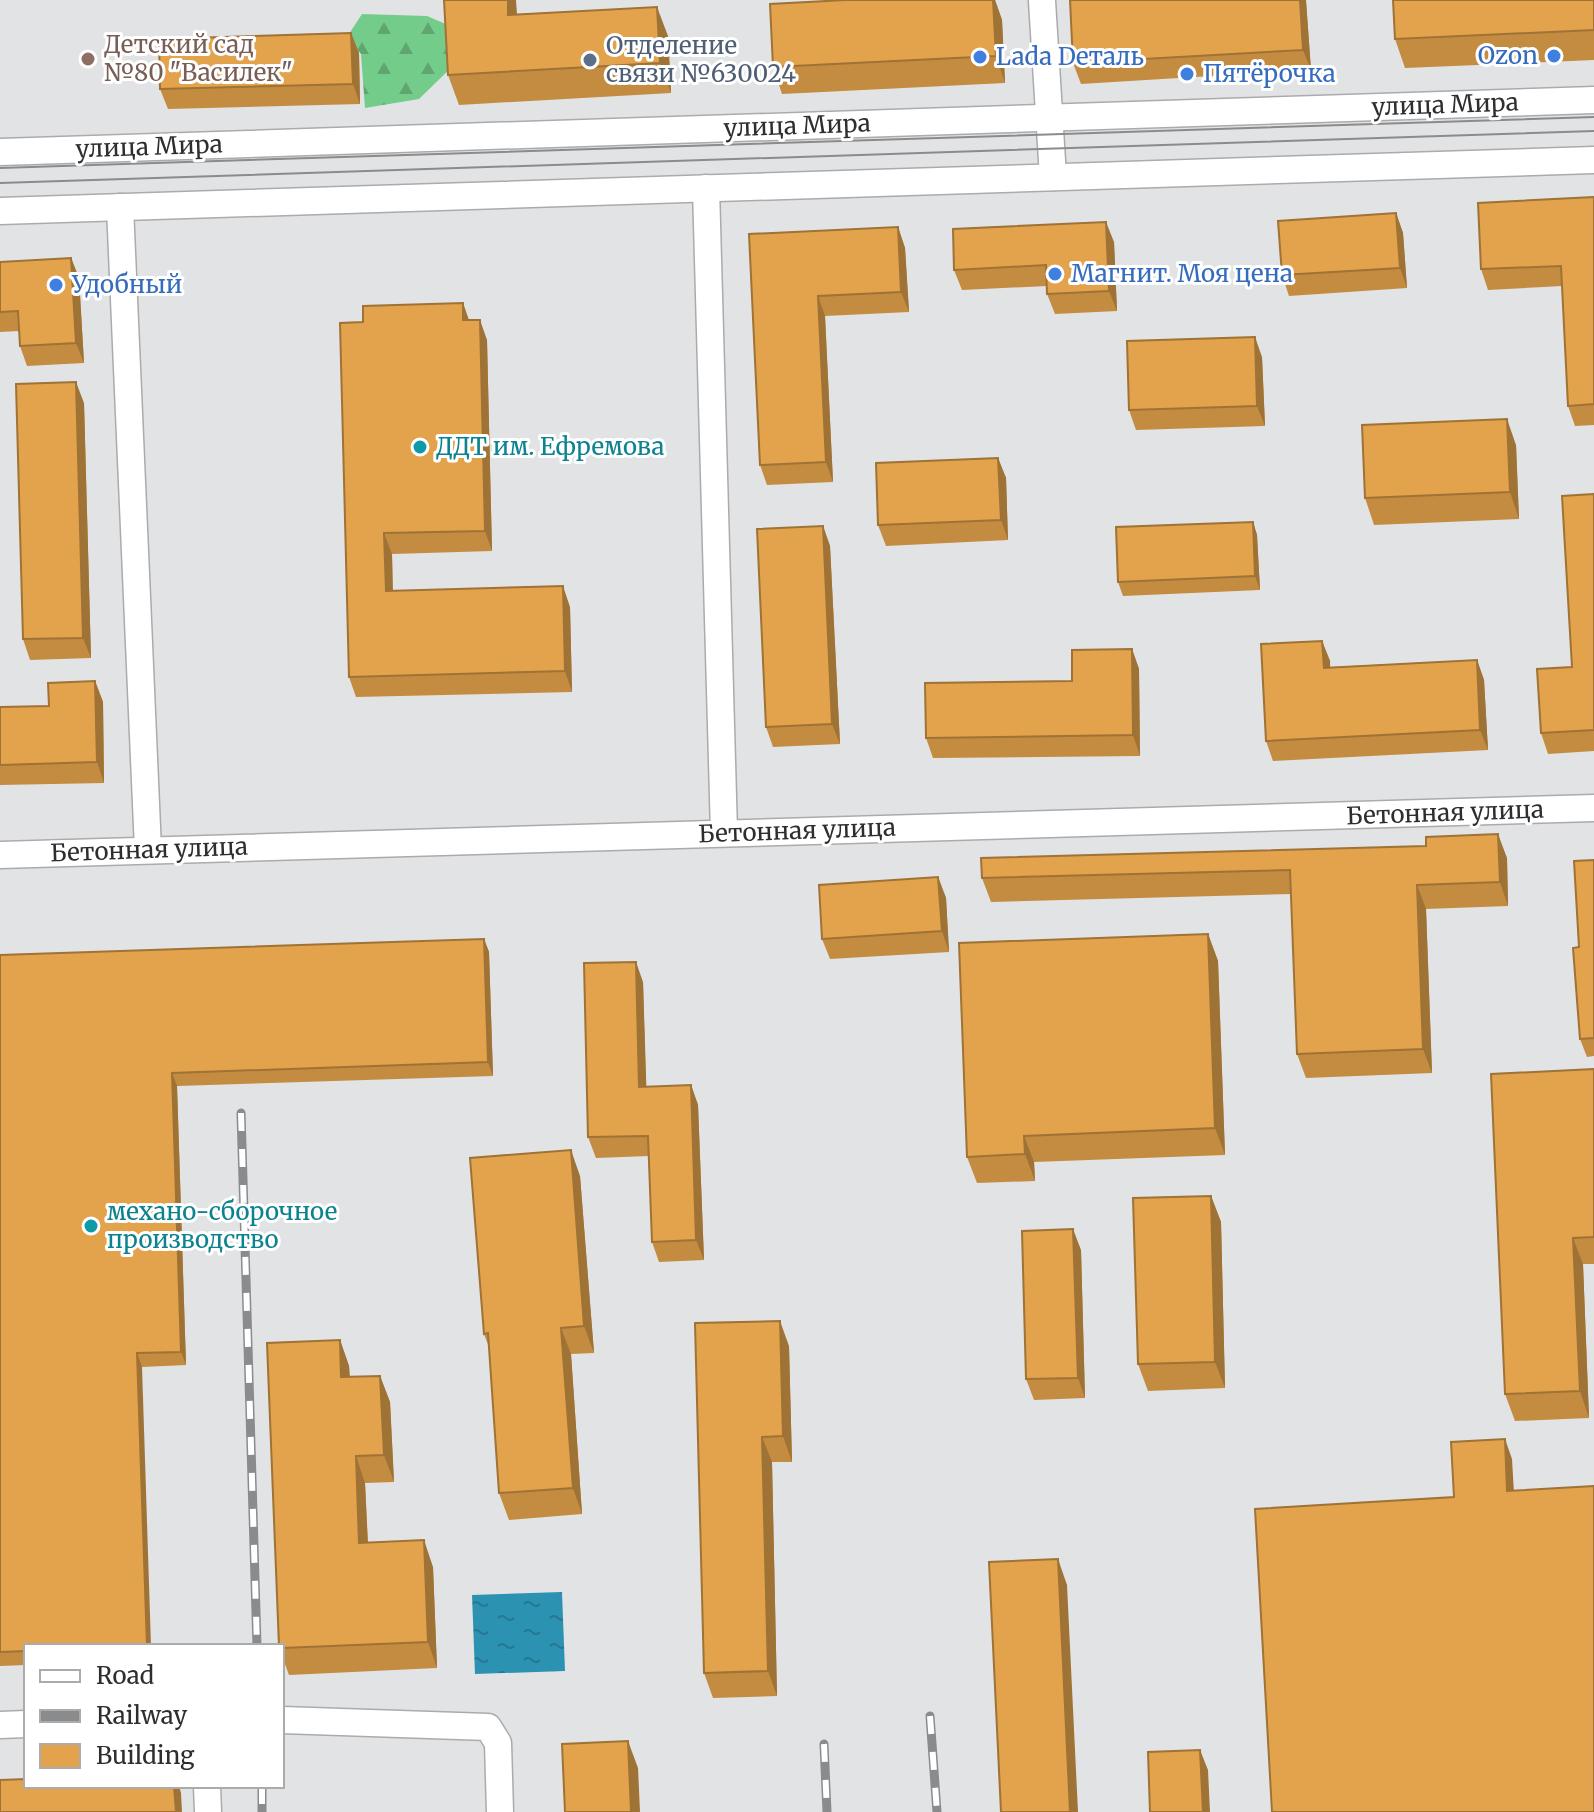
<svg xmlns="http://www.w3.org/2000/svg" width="1594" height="1812" font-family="Merriweather,serif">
<defs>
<pattern id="forest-firs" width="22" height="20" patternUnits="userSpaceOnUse" patternTransform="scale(2)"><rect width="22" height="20" fill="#74cc8a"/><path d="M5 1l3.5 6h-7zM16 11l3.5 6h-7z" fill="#60a671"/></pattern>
<pattern id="water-ripples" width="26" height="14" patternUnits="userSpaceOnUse" patternTransform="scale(2)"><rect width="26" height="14" fill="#2b92b2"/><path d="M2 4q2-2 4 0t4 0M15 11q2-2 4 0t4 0" fill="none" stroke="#257891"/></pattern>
</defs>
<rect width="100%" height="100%" fill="#e2e3e5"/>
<!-- forest -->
<polygon fill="url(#forest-firs)" points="362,14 427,16 455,28 458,61 419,99 365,108 361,54 347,37"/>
<!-- water -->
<polygon fill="url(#water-ripples)" points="562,1592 565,1671 475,1674 472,1595"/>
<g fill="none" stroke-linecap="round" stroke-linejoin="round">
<!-- minor casing -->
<g stroke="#ababae" stroke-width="29">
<g id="minor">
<polyline points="1042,1 1053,177"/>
<polyline points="0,152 1594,100"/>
<polyline points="706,188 724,833"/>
<polyline points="120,207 148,850"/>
<polyline points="0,211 1594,160"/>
<polyline points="0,855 1594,808"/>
<polyline points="282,1720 488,1727 498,1743 500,1812"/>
<polyline points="0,1725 26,1724"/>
<polyline points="207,1786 208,1812"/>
</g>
</g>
<!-- minor -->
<use href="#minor" stroke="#fff" stroke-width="26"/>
<!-- tram -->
<g stroke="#8a8b8c" stroke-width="2">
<polyline points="0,168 1594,117"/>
<polyline points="0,183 1594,131"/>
</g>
<!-- rail casing -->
<g stroke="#8a8b8c" stroke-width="9">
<g id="rail">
<polyline points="241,1113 257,1646"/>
<polyline points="930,1716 937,1812"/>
<polyline points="824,1744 827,1812"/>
<polyline points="262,1786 262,1812"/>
</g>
</g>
<!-- rail -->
<use href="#rail" stroke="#fff" stroke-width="6" stroke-dasharray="18" stroke-linecap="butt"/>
</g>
<!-- wall -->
<g fill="#c38c41">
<polygon points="845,0 995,0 1002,20 1005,83 782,94 773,67"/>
<polygon points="1594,0 1594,60 1405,68 1395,39"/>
<polygon points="1306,1 1311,70 1081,84 1073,63"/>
<polygon points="517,15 668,36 671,93 459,105 448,75"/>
<polygon points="351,33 359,53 360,104 168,109 160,89"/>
<polygon points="1594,197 1594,425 1575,426 1568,406 1562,286 1488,290 1481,269"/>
<polygon points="1396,213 1403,233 1407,288 1289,296 1282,275"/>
<polygon points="898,227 905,248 909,312 825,316 833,482 767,485 760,465 749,234"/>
<polygon points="1114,242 1117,311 1055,314 1047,294 1047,286 962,290 954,270"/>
<polygon points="71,258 79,278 84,363 27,366 20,346 19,331 0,332 0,262"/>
<polygon points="463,303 469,320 487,340 492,551 392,554 393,591 570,607 572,692 356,697 349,677 363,322"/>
<polygon points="1262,357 1265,426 1136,430 1129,410"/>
<polygon points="84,403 91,658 30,660 23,639"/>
<polygon points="1516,445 1519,519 1374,525 1365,498"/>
<polygon points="998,458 1006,478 1008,540 886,546 878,525"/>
<polygon points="1594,494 1594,751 1548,754 1541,733 1572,667"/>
<polygon points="1253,522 1257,535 1260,590 1123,596 1118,582"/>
<polygon points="823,526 830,546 840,744 773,747 766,727"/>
<polygon points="1322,641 1330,661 1330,667 1477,660 1484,680 1488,750 1273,761 1266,741"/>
<polygon points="1132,649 1139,669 1140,756 933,758 926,738 1072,681"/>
<polygon points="95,681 103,702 104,783 0,785 0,707 49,706"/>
<polygon points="1507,858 1508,906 1426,909 1432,1073 1306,1078 1297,1054 1291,894 991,902 982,878"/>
<polygon points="1594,860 1594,1056 1587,1057 1580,1039 1579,947"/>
<polygon points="938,877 946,898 949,952 830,959 822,939"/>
<polygon points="1208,934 1218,961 1225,1155 1034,1162 1035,1181 977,1183 967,1157"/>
<polygon points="484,939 489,952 493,1076 177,1086 186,1365 142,1367 26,1646 26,1665 0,1666 0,955"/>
<polygon points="643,982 646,1087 691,1085 698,1105 704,1260 659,1262 652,1242 649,1156 596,1158 588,1137"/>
<polygon points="1594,1069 1594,1264 1583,1264 1589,1418 1515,1421 1505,1394"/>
<polygon points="580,1176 594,1353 571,1354 582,1514 509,1520 499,1493 489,1347 484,1334"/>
<polygon points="1211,1196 1221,1222 1225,1388 1148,1391 1138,1364"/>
<polygon points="1081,1250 1085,1398 1034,1400 1026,1379"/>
<polygon points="695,1323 789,1346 792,1462 772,1462 777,1696 713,1698 704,1673"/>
<polygon points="340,1340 349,1366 350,1377 380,1376 390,1402 394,1482 365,1483 368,1543 433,1567 437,1668 289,1675 282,1656 282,1646"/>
</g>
<!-- shaded-wall -->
<g fill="#9f7235">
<polygon points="508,0 516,0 519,45 508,15"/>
<polygon points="993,0 995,0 1002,20 1005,83 996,56"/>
<polygon points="1300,0 1306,0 1311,70 1303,50"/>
<polygon points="657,7 668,36 671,93 660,63"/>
<polygon points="351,33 359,53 360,104 353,84"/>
<polygon points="1396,213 1403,233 1407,288 1400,268"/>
<polygon points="1106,222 1114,242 1117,311 1109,291"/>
<polygon points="898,227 905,248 909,312 901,292"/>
<polygon points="71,258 79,278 84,363 76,343"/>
<polygon points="818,296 825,316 833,482 826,462"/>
<polygon points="463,303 470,324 463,320"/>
<polygon points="480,320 487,340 492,551 485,531"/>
<polygon points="1255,337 1262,357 1265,426 1257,406"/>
<polygon points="76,382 84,403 91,658 83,638"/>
<polygon points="1507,419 1516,445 1519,519 1510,492"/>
<polygon points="998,458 1006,478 1008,540 1001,520"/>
<polygon points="1253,522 1257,535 1260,590 1255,576"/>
<polygon points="823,526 830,546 840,744 832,724"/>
<polygon points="384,533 392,554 393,611 386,591"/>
<polygon points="563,586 570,607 572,692 565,671"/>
<polygon points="1322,641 1330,661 1331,688 1324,668"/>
<polygon points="1132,649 1139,669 1140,756 1133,735"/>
<polygon points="1477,660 1484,680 1488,750 1480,730"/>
<polygon points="95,681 103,702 104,783 97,762"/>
<polygon points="1498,834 1507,858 1508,906 1500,882"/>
<polygon points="938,877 946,898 949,952 942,931"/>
<polygon points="1417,885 1426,909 1432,1073 1423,1049"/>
<polygon points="1208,934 1218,961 1225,1155 1215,1128"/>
<polygon points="484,939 489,952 493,1076 488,1062"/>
<polygon points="636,962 643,982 647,1107 639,1087"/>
<polygon points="172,1073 177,1086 186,1365 181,1352"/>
<polygon points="691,1085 698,1105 704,1260 696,1240"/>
<polygon points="1024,1136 1034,1162 1035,1181 1025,1154"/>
<polygon points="571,1150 580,1176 594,1353 584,1326"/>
<polygon points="1211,1196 1221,1222 1225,1388 1215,1362"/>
<polygon points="1073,1229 1081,1250 1085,1398 1078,1378"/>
<polygon points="1573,1238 1583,1264 1589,1418 1580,1391"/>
<polygon points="780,1321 789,1346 792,1462 783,1436"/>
<polygon points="561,1328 571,1354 582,1514 573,1488"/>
<polygon points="340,1340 349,1366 351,1404 341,1377"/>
<polygon points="137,1353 142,1367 151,1646 147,1646"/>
<polygon points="380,1376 390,1402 394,1482 384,1455"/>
<polygon points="762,1437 772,1462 777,1696 768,1671"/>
<polygon points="1505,1439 1512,1459 1515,1511 1507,1491"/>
<polygon points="356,1456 365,1483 369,1570 359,1543"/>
<polygon points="424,1540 433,1567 437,1668 428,1642"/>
<polygon points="1058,1559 1067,1585 1078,1812 1070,1812"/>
<polygon points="628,1741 638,1768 640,1812 631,1812"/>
<polygon points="1200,1750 1208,1770 1210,1812 1203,1812"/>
<polygon points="174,1786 179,1786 181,1793 182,1812 176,1812"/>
</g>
<!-- building -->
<g fill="#e3a34c" stroke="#9f7235" stroke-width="2">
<polygon points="444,0 508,0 508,15 657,7 660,63 448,75"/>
<polygon points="845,0 993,0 996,56 773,67 770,4"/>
<polygon points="1070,0 1300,0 1303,50 1073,63"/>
<polygon points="1393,0 1594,0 1594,30 1395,39"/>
<polygon points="351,33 353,84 160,89 159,39"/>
<polygon points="1594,197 1594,404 1568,406 1561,266 1481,269 1478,203"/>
<polygon points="1396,213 1400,268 1282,275 1278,221"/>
<polygon points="1106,222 1109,291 1047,294 1046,265 954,270 953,229"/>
<polygon points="898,227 901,292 818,296 826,462 760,465 749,234"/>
<polygon points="71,258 76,343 20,346 18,311 0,312 0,262"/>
<polygon points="463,303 463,320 480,320 485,531 384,533 386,591 563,586 565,671 349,677 340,323 363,322 363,306"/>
<polygon points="1255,337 1257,406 1129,410 1127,341"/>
<polygon points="76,382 83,638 23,639 16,384"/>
<polygon points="1507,419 1510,492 1365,498 1362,425"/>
<polygon points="998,458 1001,520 878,525 876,463"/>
<polygon points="1594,494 1594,730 1541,733 1537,669 1572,667 1562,496"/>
<polygon points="1253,522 1255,576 1118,582 1116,527"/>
<polygon points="823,526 832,724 766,727 757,529"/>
<polygon points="1322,641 1324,668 1477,660 1480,730 1266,741 1261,644"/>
<polygon points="1132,649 1133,735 926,738 925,683 1072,681 1072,650"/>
<polygon points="95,681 97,762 0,765 0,707 49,706 48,683"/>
<polygon points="1498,834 1500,882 1417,885 1423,1049 1297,1054 1290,870 982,878 981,858 1426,846 1426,837"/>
<polygon points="1594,860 1594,1038 1580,1039 1573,948 1579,947 1574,861"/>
<polygon points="938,877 942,931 822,939 819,885"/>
<polygon points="1208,934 1215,1128 1024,1136 1025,1154 967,1157 959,943"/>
<polygon points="484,939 488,1062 172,1073 181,1352 137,1353 147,1646 26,1646 26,1651 0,1652 0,955"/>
<polygon points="636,962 639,1087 691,1085 696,1240 652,1242 648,1136 588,1137 584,963"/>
<polygon points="1594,1069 1594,1237 1573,1238 1580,1391 1505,1394 1491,1074"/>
<polygon points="571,1150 584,1326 561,1328 573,1488 499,1493 488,1333 484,1334 470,1158"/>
<polygon points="1211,1196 1215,1362 1138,1364 1133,1198"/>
<polygon points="1073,1229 1078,1378 1026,1379 1022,1231"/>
<polygon points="780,1321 783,1436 762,1437 768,1671 704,1673 695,1323"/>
<polygon points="340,1340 341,1377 380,1376 384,1455 356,1456 359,1543 424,1540 428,1642 282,1648 282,1646 279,1646 267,1343"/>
<polygon points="1505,1439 1507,1491 1594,1486 1594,1812 1272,1812 1255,1509 1454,1497 1451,1442"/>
<polygon points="1058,1559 1070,1812 1001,1812 989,1562"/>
<polygon points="628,1741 631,1812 565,1812 562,1744"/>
<polygon points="1200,1750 1203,1812 1150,1812 1148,1752"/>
<polygon points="26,1779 26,1786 174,1786 176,1812 0,1812 0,1780"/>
</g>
<!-- markers -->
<g fill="#3f7fe0" stroke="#fff" stroke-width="3">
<circle cx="1554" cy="56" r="8"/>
<circle cx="980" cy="57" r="8"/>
<circle cx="1187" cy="74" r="8"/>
<circle cx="1055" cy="274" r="8"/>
<circle cx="56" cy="285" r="8"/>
</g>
<circle fill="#8d6e63" stroke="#fff" stroke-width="3" cx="88" cy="59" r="8"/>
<circle fill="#5c6f8a" stroke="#fff" stroke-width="3" cx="590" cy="60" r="8"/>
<g fill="#0f9aa8" stroke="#fff" stroke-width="3">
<circle cx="420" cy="447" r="8"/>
<circle cx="91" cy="1226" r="8"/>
</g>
<g text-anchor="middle" stroke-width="6" stroke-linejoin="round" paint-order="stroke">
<!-- education labels -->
<g font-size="24" fill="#785e54" stroke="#fff" text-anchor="start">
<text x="104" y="53">Детский сад<tspan x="104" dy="28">№80 "Василек"</tspan></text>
</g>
<!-- service labels -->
<g font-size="24" fill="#4e5e75" stroke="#fff" text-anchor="start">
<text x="606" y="54">Отделение<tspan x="606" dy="28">связи №630024</tspan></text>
</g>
<!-- shop labels -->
<g font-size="24" fill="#366cbe" stroke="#fff" text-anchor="start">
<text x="1538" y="64" text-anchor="end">Ozon</text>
<text x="996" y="65">Lada Dеталь</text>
<text x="1203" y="82">Пятёрочка</text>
<text x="1071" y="282">Магнит. Моя цена</text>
<text x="72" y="293">Удобный</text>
</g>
<!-- street labels -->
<g font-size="24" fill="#2d2e2f" stroke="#fff">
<text transform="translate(1445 105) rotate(-2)" y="8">улица Мира</text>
<text transform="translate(797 126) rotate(-2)" y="8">улица Мира</text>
<text transform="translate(149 147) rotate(-2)" y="8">улица Мира</text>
<text transform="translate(1445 813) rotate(-2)" y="8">Бетонная улица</text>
<text transform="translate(797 831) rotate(-2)" y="8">Бетонная улица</text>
<text transform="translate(149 850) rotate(-2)" y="8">Бетонная улица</text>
</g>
<!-- culture labels -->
<g font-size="24" fill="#0d838f" stroke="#fff" text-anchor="start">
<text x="436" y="455">ДДТ им. Ефремова</text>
<text x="107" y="1220">механо-сборочное<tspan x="107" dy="28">производство</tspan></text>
</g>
</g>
<!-- legend -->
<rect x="24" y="1644" width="260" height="144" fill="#ffffff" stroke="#ababac" stroke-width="2"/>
<rect x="40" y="1670" width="40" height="12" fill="#ffffff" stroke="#ababac" stroke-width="2"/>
<text x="96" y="1684" font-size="24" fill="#2d2e2f">Road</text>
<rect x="40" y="1710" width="40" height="12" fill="#8a8b8c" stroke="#ababac" stroke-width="2"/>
<text x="96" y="1724" font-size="24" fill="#2d2e2f">Railway</text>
<rect x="40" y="1744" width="40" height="24" fill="#e3a34c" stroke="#ababac" stroke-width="2"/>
<text x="96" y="1764" font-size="24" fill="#2d2e2f">Building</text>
</svg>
